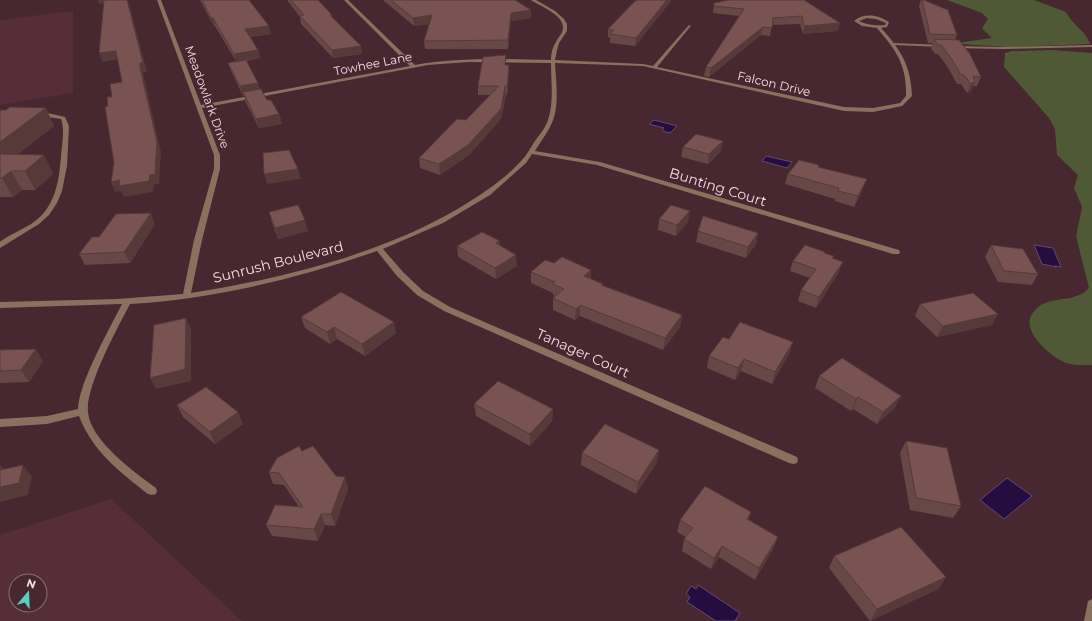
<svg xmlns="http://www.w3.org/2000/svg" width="1092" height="621" font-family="Montserrat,sans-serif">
<rect width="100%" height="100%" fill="#472730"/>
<!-- built -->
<g fill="#562e3a" fill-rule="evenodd">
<polygon points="73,11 73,93 0,105 0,20"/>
<path d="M 111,499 L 242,621 L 0,621 L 0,535 ZM 16,581 L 40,581 L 40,605 L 16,605 Z"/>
</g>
<!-- green -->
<g fill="#4f5935">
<path d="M 947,0 L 1034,0 L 1066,12 C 1074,27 1084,28 1090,44 L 1008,47 L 960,44 L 956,43 L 992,38 L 982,28 L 988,19 L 982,13 Z"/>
<path d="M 1052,50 L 1092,53 L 1092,365 C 1082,365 1071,366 1062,361 C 1049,355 1023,332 1031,316 C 1043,292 1073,306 1089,288 L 1076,236 L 1082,207 L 1074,188 L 1078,175 L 1057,155 L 1055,129 L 1049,118 L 1004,67 L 1005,53 L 1012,51 Z"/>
</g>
<!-- water -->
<g fill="#250d3f" stroke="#624b70">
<polygon points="654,120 677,126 670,133 662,131 664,128 649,124"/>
<polygon points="766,156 792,162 787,168 762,161"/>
<polygon points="1034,245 1053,248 1061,267 1055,266 1056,267 1042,264"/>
<polygon points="1007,478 1032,496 1004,519 980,500"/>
<polygon points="698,585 740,613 735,621 716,621 687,602 690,597 686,594 691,586 696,589"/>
</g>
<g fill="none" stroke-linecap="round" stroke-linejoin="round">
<!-- service -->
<g fill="#88715e" fill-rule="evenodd">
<polygon points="894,43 943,45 945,46 943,47 892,45 892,44"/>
<polygon points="1092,45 1092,47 1001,49 954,48 952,47 954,46 1001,47"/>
<path d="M 48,113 L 65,117 L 69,126 L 67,166 L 62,191 L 57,203 L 49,215 L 39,224 L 0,248 L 0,242 L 1,241 C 11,234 21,230 31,224 C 55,209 59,182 61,156 C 62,144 65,130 61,119 L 48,117 L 38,118 L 35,116 L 38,114 Z"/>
<polygon points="1092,599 1092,621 1084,621 1088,601"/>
</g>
<!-- minor -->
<path fill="#88715e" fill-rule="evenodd" d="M 157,0 L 161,0 L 201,105 L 410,66 L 344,0 L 348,0 L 415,65 C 459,57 506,59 551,60 C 551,49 555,43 561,34 C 571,17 541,7 531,0 L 536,0 L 555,11 L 564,19 L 567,24 L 567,31 L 559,43 L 557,50 L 555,60 L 643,64 L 653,66 L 689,25 L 691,26 L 690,27 L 657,67 L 844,107 L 873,108 L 900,103 L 906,96 C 907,65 896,50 877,28 L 862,26 L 854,21 C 864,12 879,15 889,22 L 887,27 L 881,28 C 901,50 911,66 912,96 L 902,106 L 873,112 L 844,111 L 643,66 L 555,63 C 556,83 560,106 551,125 C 547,134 540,142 535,151 L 600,162 L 899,250 L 900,252 L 899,254 L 893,254 L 597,165 L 532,154 L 526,163 L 490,195 L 443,223 L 383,249 L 403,272 L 423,291 L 450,307 L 797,457 L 798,460 L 797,463 L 793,464 L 789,463 L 444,311 L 417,295 L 397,276 L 377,251 C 297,279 214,299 130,304 C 118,327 85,387 88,412 C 90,440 134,472 156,488 L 157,491 L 156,494 L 152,495 L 148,494 C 120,472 92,451 79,416 L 47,424 L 0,427 L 0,419 L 47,416 L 78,409 C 79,382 109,330 122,304 L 0,308 L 0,302 L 117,299 L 183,294 L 194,240 L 214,169 L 214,155 ZM 867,18 L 876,19 L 886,23 L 885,25 C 876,26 867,25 859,21 ZM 468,62 L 551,63 C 551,82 554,102 548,120 C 545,129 538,136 533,144 C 530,149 526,156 521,161 C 505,179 482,194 461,207 C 379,255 284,278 191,293 L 202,240 L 220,169 L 220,155 L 202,108 L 428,65 Z"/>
</g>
<!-- wall -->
<g fill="#684747">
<polygon points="200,0 249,0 271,34 250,37 258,50 260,58 247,61 258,83 260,89 267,100 279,114 282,124 259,128 245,101 244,96 243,96 231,71 228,63 236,61 215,26 214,26"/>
<polygon points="287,0 318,0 332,15 332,17 361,46 362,54 333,58 301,24 300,17"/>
<polygon points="383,0 515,0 531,18 511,21 508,49 425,49 424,41 430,24 414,26"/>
<polygon points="804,0 838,31 803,34 800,24 772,25 770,36 761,35 709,77 704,76 706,67 739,16 713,13 714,3"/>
<polygon points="921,0 924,0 957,35 955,40 981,77 977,86 973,86 971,91 967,93 961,84 957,84 947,66 938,54 935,54 931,48 933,43 928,43 919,6"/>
<polygon points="671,1 635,46 610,43 610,38 608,37 608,29"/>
<polygon points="507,65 509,74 507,95 506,95 501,119 469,155 440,175 420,168 419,158 466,120 490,95 478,95 478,86"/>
<polygon points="46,108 54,126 17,155 44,155 53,174 35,190 22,190 13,197 0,197 0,111"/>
<polygon points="683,147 721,151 708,164 681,157"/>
<polygon points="819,165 819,167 863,189 854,207 835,201 835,199 785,184 788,174"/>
<polygon points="269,212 308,231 278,239 272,223"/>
<polygon points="659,219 688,222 676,236 658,230"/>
<polygon points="155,224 130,263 85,265 79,254 99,237"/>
<polygon points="698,231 758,233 756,244 746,258 696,242"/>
<polygon points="991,245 1038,274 1032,285 998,282 985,257"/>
<polygon points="457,246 500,246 517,266 496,279 458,257"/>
<polygon points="825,253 833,258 839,272 816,308 798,301 801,290 810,278 790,271 793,261"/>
<polygon points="531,272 591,279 603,284 602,285 682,315 680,327 663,350 580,316 575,320 553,310 553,298 555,296 553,295 553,293 531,283"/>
<polygon points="920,304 998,314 992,325 937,337 915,316"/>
<polygon points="301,317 396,333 365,356 337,339 330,344 305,328"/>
<polygon points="729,339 793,342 789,354 772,384 741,371 735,380 707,368 709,356"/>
<polygon points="0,350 43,361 29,382 0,383"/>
<polygon points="819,376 895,408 877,424 853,409 851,411 815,388"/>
<polygon points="474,404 553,409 552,421 530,446 476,416"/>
<polygon points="177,405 238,412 243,424 215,444 183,417"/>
<polygon points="906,441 961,506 953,518 910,510 900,453"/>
<polygon points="302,451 336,476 345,477 348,489 335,526 325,525 318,541 272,536 266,525 299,507 284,485 273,484 269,472"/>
<polygon points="582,453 657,462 636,494 581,465"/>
<polygon points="751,512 749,520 778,537 773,549 755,580 719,557 711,569 682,551 684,539 686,537 677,532 680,520"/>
<polygon points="834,556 946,577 938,589 870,621 829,568"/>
</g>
<!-- shaded-wall -->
<g fill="#553a39">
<polygon points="98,0 106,0 107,3 99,4"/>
<polygon points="127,0 128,0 147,72 143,72 144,77 161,152 159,184 154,185 153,192 124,197 121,191 115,192 111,182 140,68"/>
<polygon points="667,0 671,0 671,1 635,46 636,38"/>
<polygon points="531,10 531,18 511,21 508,49 508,40 511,13"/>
<polygon points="432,15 433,23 414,26 413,18"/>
<polygon points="211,18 213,18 215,26 214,26"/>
<polygon points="840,23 838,31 803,34 804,26"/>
<polygon points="269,26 271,34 247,37 245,29"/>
<polygon points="763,27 761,35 709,77 711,68"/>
<polygon points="361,46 362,54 333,58 332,50"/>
<polygon points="258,50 260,58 236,62 234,54"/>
<polygon points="116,51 119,59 102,62 99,53"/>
<polygon points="509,65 509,74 507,95 507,86"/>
<polygon points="975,82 971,91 967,93 971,84"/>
<polygon points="258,83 261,92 243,92 244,96 243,96 240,86"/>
<polygon points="505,86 506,95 501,119 469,155 440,175 439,164"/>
<polygon points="46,108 54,126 0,168 0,142"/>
<polygon points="279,114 282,124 259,128 256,119"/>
<polygon points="723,141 721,151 708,164 709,154"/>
<polygon points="44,155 53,174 35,190 25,171"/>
<polygon points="298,169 301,179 267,184 264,174"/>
<polygon points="11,171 22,190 13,197 2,178"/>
<polygon points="867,179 863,189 854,207 858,196"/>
<polygon points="690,211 688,222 676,236 677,225"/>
<polygon points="151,213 155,224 130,263 124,252"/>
<polygon points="305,220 308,231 278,239 275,228"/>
<polygon points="758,233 756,244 746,258 748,247"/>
<polygon points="500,241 500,252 496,243"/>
<polygon points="516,255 517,266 496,279 495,268"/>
<polygon points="843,262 839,272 816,308 819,297"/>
<polygon points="591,270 591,281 584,276"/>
<polygon points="580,305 580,316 575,320 576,309"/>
<polygon points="998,314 992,325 937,337 943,326"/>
<polygon points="682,315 680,327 663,350 665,338"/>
<polygon points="186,318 191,329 191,381 156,389 150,378"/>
<polygon points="394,322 396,333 365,356 362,344"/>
<polygon points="334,327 337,339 330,344 327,332"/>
<polygon points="793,342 789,354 772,384 775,372"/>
<polygon points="36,349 43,361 29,382 21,370"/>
<polygon points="744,359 741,371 735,380 738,368"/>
<polygon points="901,396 895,408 877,424 883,412"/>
<polygon points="858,397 853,409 851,411 856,399"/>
<polygon points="553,409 552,421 530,446 530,434"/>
<polygon points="238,412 243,424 215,444 210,432"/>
<polygon points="659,450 657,462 636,494 638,482"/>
<polygon points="0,465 7,473 0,478"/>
<polygon points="23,465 32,477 28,495 0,502 0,487"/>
<polygon points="345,477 348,489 335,526 331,514"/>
<polygon points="751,512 748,524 747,519"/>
<polygon points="321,514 325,525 318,541 314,529"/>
<polygon points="778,537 773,549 755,580 759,568"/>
<polygon points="722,546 719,557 711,569 714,558"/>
<polygon points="946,577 938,589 870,621 877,609"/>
</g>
<!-- building -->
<g fill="#795352" stroke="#553a39">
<polygon points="104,0 127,0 143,63 140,63 140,68 157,142 155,174 150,175 149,181 119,186 120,180 111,182 114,163 105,107 108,106 107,97 112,97 110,84 122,82 116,51 99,53"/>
<polygon points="202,0 249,0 269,26 245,29 258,50 234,54 213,18 211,18"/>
<polygon points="291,0 318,0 332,15 330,15 361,46 332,50 300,16 304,15"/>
<polygon points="391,0 515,0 531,10 511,13 508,40 424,41 432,15 413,18"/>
<polygon points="638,0 667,0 636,38 610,34 614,30 608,29 635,1"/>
<polygon points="729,0 804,0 840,23 804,26 802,16 773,18 772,28 763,27 711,68 706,67 744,9 714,6 714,3"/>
<polygon points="922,0 924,0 948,10 957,35 930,34"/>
<polygon points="934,39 959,40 970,54 981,77 973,76 975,82 971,84 964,75 961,75 951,58 941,45 938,45"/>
<polygon points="506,55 505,65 509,65 507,86 505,86 501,109 468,145 439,164 419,158 457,119 466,120 499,86 478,86 483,57"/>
<polygon points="246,60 258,83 240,86 228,63"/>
<polygon points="261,89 267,100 271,100 279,114 256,119 243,92"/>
<polygon points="10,107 46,108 0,142 0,111 1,110 6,110"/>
<polygon points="696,134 723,141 709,154 683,147"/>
<polygon points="289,150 298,169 264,174 263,153"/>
<polygon points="0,154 44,155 25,171 11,171 2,178 0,178"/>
<polygon points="799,160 819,165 818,167 867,179 858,196 838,191 839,188 788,174"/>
<polygon points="298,205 305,220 275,228 269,212"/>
<polygon points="671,205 690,211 677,225 659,219"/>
<polygon points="151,213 124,252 79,254 92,237 99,237 116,214"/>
<polygon points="703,216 758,233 748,247 698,231"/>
<polygon points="482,232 500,241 496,243 516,255 495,268 457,246"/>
<polygon points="805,245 825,252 824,253 834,256 832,258 843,262 819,297 801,290 816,269 793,261"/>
<polygon points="991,245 1023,249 1038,274 1004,271"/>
<polygon points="562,257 591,270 584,276 603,284 601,285 682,315 665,338 580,305 576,309 553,298 564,289 553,284 555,282 531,272 545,260 554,263"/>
<polygon points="341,292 394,322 362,344 334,327 327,332 301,317"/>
<polygon points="973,293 998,314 943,326 920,304"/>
<polygon points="186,318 185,369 150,378 154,325"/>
<polygon points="740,322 793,342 775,372 744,359 738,368 709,356 723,337 729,339"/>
<polygon points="36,349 21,370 0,371 0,350"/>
<polygon points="842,358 901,396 883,412 858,397 856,399 819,376"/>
<polygon points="498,381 553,409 530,434 474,404"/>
<polygon points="206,387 238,412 210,432 177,405"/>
<polygon points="605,424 659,450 638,482 582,453"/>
<polygon points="906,441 947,448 961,506 916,498"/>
<polygon points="299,446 302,451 313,446 336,476 345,477 331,514 321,514 314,529 266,525 275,505 303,507 279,473 269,472 277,458"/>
<polygon points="23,465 19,483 0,487 0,470"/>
<polygon points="705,486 751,512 747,519 778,537 759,568 722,546 714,558 684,539 693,528 680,520"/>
<polygon points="901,527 946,577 877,609 834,556"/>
</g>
<g text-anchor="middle" stroke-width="3" stroke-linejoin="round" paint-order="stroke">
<!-- far-street labels -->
<g font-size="12" fill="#f2dce1" stroke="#472730">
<text transform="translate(373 64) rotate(-11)" y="4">Towhee Lane</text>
<text transform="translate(774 84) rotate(13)" y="4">Falcon Drive</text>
<text transform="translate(207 97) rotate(70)" y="4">Meadowlark Drive</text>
</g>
<!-- street labels -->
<g font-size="14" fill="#f2dce1" stroke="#472730">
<text transform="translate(718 187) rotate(17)" y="5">Bunting Court</text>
<text transform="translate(278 262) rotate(-14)" y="5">Sunrush Boulevard</text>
<text transform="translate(583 353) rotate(24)" y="5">Tanager Court</text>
</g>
</g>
<!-- north arrow -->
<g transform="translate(28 593) rotate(19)"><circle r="19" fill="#472730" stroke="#8b6f77"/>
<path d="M0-3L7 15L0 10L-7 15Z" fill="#5bcebc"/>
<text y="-6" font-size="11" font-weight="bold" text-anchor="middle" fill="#f2dce1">N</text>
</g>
</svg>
